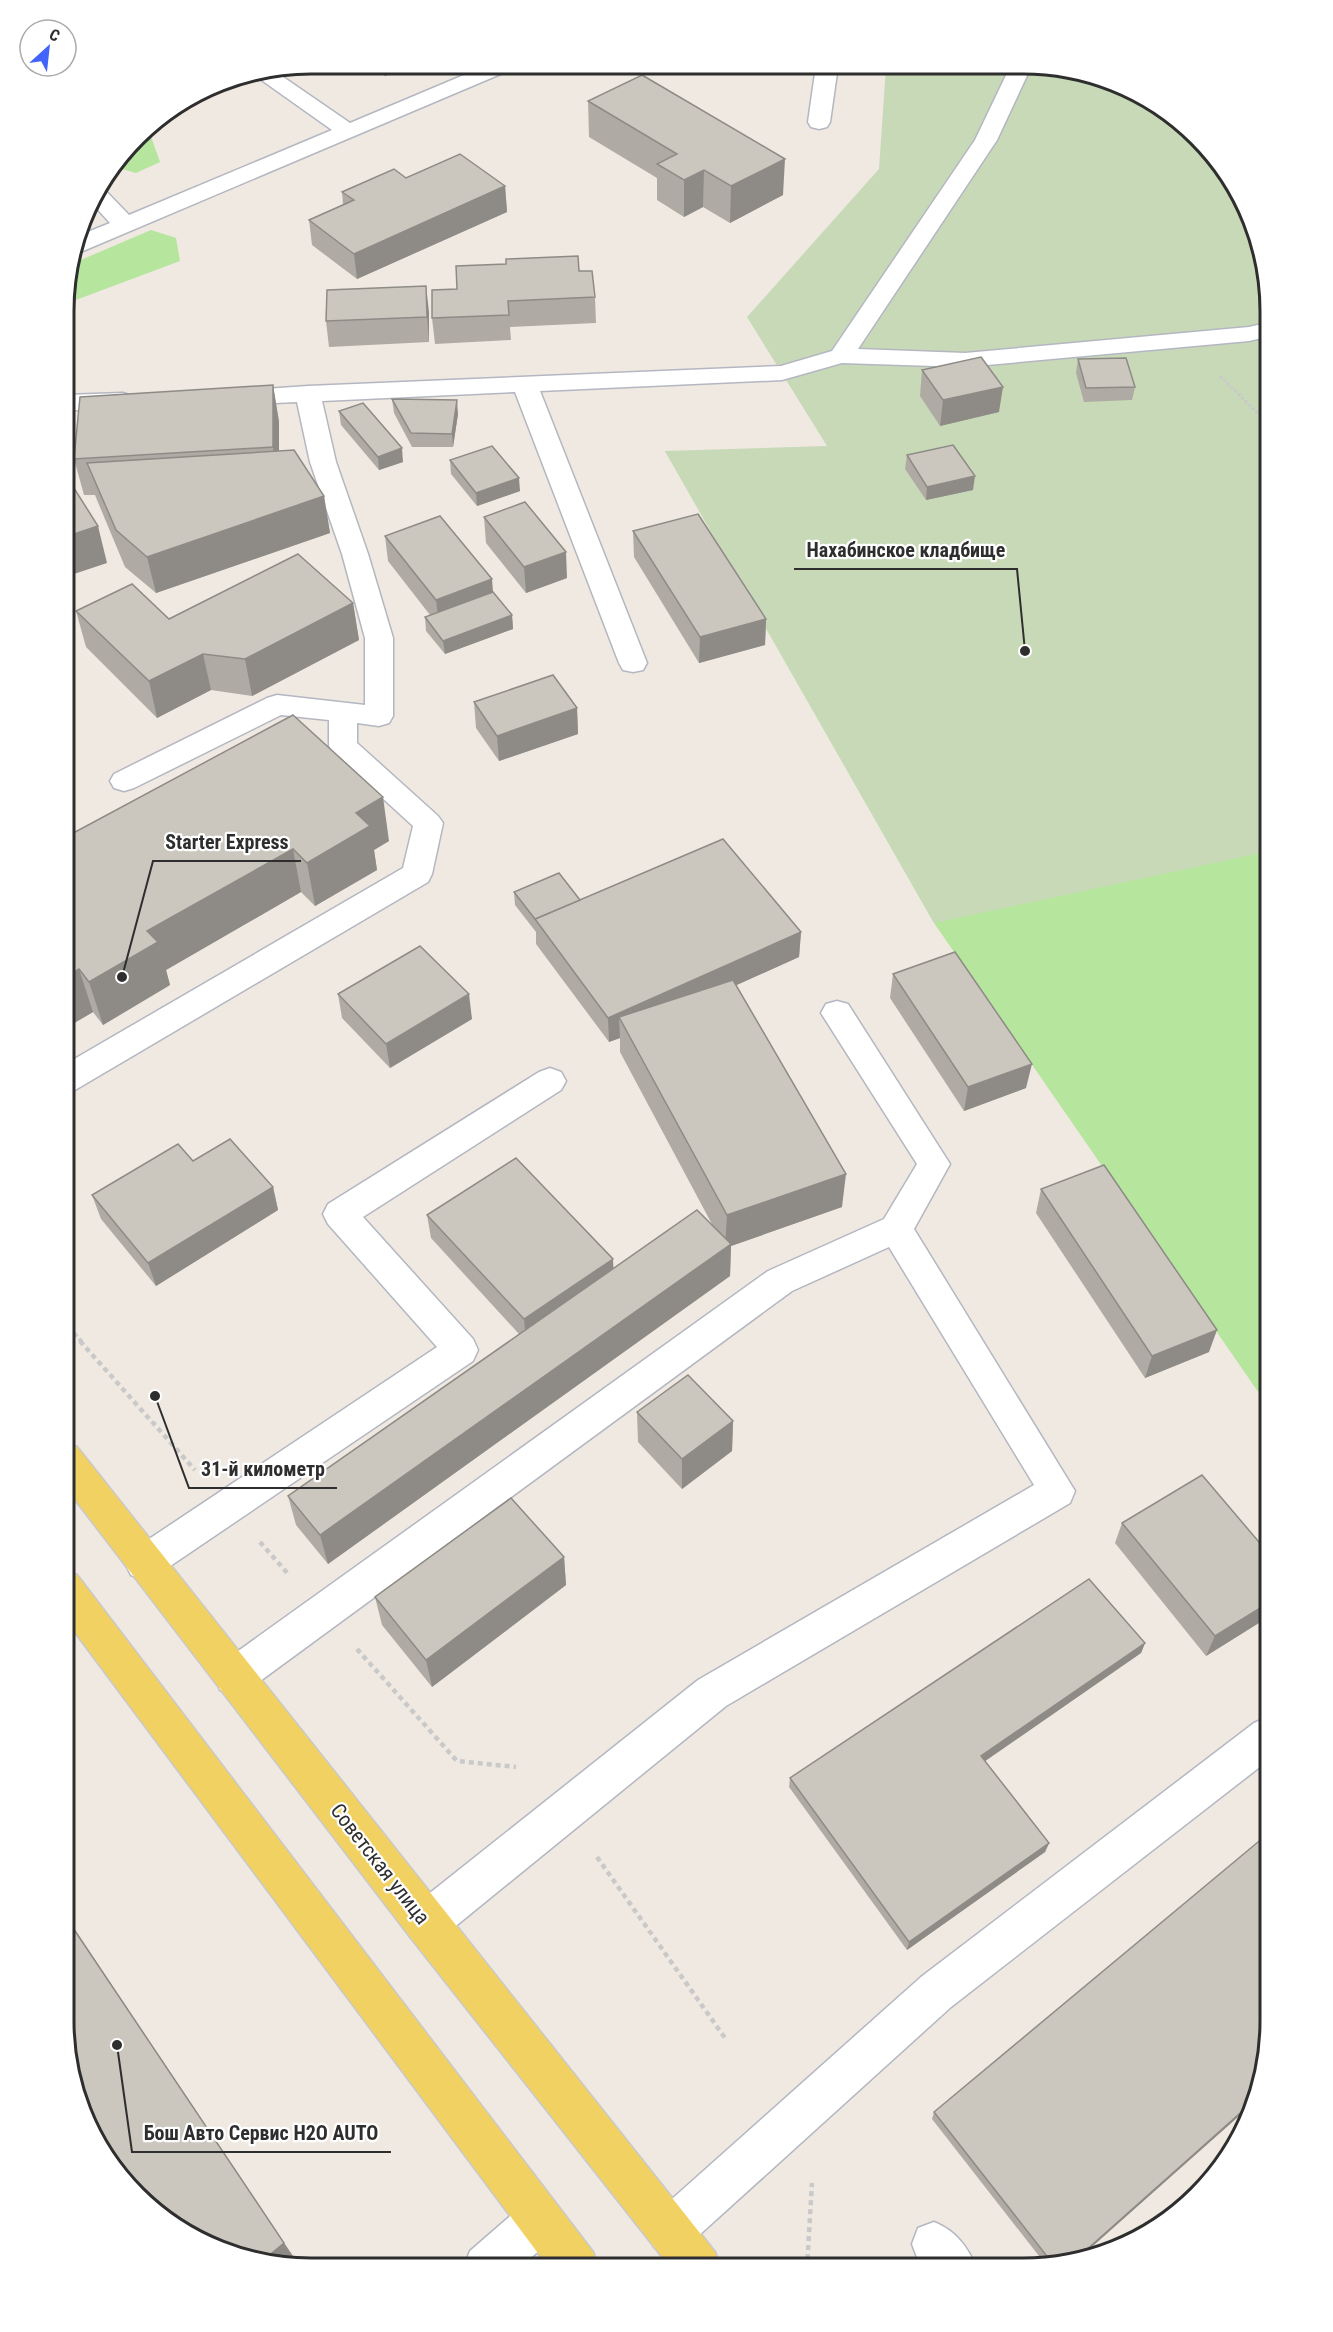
<svg xmlns="http://www.w3.org/2000/svg" width="1333" height="2332" font-family="'Roboto Condensed',sans-serif">
<rect width="100%" height="100%" fill="#efe9e1"/>
<!-- green -->
<g fill="#b6e59e">
<polygon points="144,129 150,134 160,162 136,173 115,167"/>
<polygon points="151,230 176,238 180,261 65,304 65,279 69,265"/>
<polygon points="665,451 850,456 1270,588 1270,1409 934,923"/>
</g>
<!-- cemetery -->
<polygon fill="#c8d9b8" points="886,67 1070,68 1132,88 1185,124 1228,173 1257,231 1270,311 1270,851 934,923 665,451 827,446 747,317 879,169"/>
<g fill="none" stroke-linecap="round" stroke-linejoin="round">
<!-- minor casing -->
<g stroke="#b4b7c1" stroke-width="3">
<g id="minor">
<polygon points="490,64 518,64 515,68 83,251 73,252 78,236 110,223 89,200 99,187 103,188 129,215 332,130 253,74 273,70 350,123"/>
<polygon points="816,66 838,66 830,122 827,127 819,129 811,127 808,122"/>
<polygon points="1010,67 1031,67 997,140 858,349 965,353 1249,327 1270,322 1270,336 1249,341 965,367 842,363 782,380 540,391 647,663 643,670 633,672 623,670 619,663 515,392 322,401 336,462 368,554 393,638 393,716 389,723 379,726 357,723 357,743 438,816 443,823 432,874 428,882 75,1090 64,1094 64,1065 403,868 413,826 333,753 329,746 329,720 281,715 134,788 124,791 114,788 110,781 114,774 267,698 277,695 365,705 365,638 342,554 310,462 297,402 232,405 223,402 220,397 223,392 308,386 781,366 832,351 975,140"/>
<polygon points="123,393 132,396 135,401 132,406 65,411 65,395"/>
<polygon points="837,1001 848,1004 950,1164 914,1229 1075,1491 1070,1503 726,1706 441,1938 426,1944 411,1938 405,1923 411,1908 698,1680 1034,1485 889,1247 792,1291 248,1690 234,1695 220,1690 215,1677 220,1664 768,1271 884,1219 917,1164 821,1013 826,1004"/>
<polygon points="550,1068 561,1072 566,1081 561,1090 363,1217 473,1339 478,1350 473,1361 157,1575 144,1580 131,1575 125,1563 131,1551 437,1347 328,1224 323,1214 328,1204 539,1072"/>
<polygon points="1268,1717 1270,1759 951,2007 686,2247 670,2253 654,2247 648,2231 654,2215 921,1977 1254,1723"/>
<polygon points="540,2198 556,2204 562,2220 556,2236 519,2268 464,2267 470,2251 524,2204"/>
<path d="M 934,2222 C 956,2231 968,2247 977,2269 L 926,2269 L 918,2260 L 912,2244 L 918,2228 Z"/>
</g>
</g>
<!-- major casing -->
<g stroke="#c9c9c9" stroke-width="3">
<g id="major">
<polygon points="64,1442 77,1447 715,2252 721,2268 671,2268 411,1938 64,1485"/>
<polygon points="64,1570 77,1575 593,2252 599,2268 549,2268 63,1616"/>
</g>
</g>
<!-- path-far2 -->
<polyline stroke="#c9c9c9" stroke-width="3" stroke-dasharray="3 2" stroke-linecap="butt" points="1220,376 1270,425"/>
<!-- path-far1 -->
<polyline stroke="#c9c9c9" stroke-width="4" stroke-dasharray="4.5 3" stroke-linecap="butt" points="64,1322 82,1342"/>
<!-- path -->
<g stroke="#c9c9c9" stroke-width="4.5" stroke-dasharray="5 4" stroke-linecap="butt">
<polyline points="80,1341 195,1470"/>
<polyline points="260,1542 289,1575"/>
<polyline points="357,1649 457,1761 516,1767"/>
<polyline points="597,1857 725,2038"/>
<polyline points="807,2268 812,2183"/>
</g>
<!-- minor -->
<use href="#minor" fill="#fff" fill-rule="evenodd"/>
<!-- major -->
<use href="#major" fill="#f2d163" fill-rule="evenodd"/>
</g>
<!-- wall -->
<g fill="#afaba4">
<polygon points="367,63 415,64 385,76"/>
<polygon points="588,101 783,195 730,223 703,207 684,217 657,200 657,178 589,137"/>
<polygon points="406,178 505,186 507,212 357,279 312,245 309,220 343,205 342,192"/>
<polygon points="579,271 595,297 596,323 510,327 511,340 435,344 432,318 457,289"/>
<polygon points="429,312 429,342 329,347 326,321"/>
<polygon points="1078,359 1135,387 1132,400 1084,402 1076,373"/>
<polygon points="922,370 999,412 940,426 920,396"/>
<polygon points="273,385 279,422 279,451 324,496 330,533 156,593 125,567 97,500 95,495 84,495 74,459"/>
<polygon points="392,399 458,414 453,447 412,447 394,413"/>
<polygon points="339,411 403,462 379,470 341,425"/>
<polygon points="907,455 973,490 926,500 905,469"/>
<polygon points="450,460 520,491 477,506 451,474"/>
<polygon points="484,517 567,578 526,593 486,543"/>
<polygon points="633,531 766,619 765,645 699,663 634,557"/>
<polygon points="385,536 493,592 512,615 513,629 445,654 426,631 425,617 430,615 388,561"/>
<polygon points="353,603 359,640 252,696 211,690 157,718 86,647 76,611 169,619"/>
<polygon points="474,702 577,708 578,734 499,761 476,728"/>
<polygon points="64,838 389,841 374,850 377,870 315,906 301,892 166,970 170,985 103,1025 93,1012 64,1029"/>
<polygon points="514,892 580,900 801,932 799,957 736,985 842,1207 731,1246 730,1276 328,1564 296,1525 288,1496 519,1334 431,1238 427,1215 614,1268 714,1228 620,1052 620,1038 609,1042 536,944 536,932 515,905"/>
<polygon points="893,974 1026,1088 964,1111 890,998"/>
<polygon points="338,994 472,1019 390,1068 342,1018"/>
<polygon points="193,1161 273,1187 278,1210 156,1286 101,1219 92,1195"/>
<polygon points="1041,1189 1209,1352 1145,1378 1036,1213"/>
<polygon points="637,1412 733,1421 732,1451 682,1489 638,1442"/>
<polygon points="1122,1523 1270,1555 1270,1616 1206,1656 1115,1543"/>
<polygon points="564,1557 566,1585 432,1687 382,1625 375,1597"/>
<polygon points="1145,1643 1141,1653 985,1761 1049,1843 1045,1852 907,1950 789,1787 790,1778"/>
<polygon points="1257,2100 1077,2260 1046,2265 932,2119 934,2112"/>
</g>
<!-- shaded-wall -->
<g fill="#8e8b86">
<polygon points="384,63 415,64 385,76"/>
<polygon points="785,159 783,195 730,223 731,186"/>
<polygon points="704,170 703,207 684,217 684,180"/>
<polygon points="505,186 507,212 357,279 354,254"/>
<polygon points="426,286 429,312 429,342 427,317"/>
<polygon points="273,385 279,422 279,483 273,447"/>
<polygon points="1003,387 999,412 940,426 943,400"/>
<polygon points="457,400 458,414 453,447 452,434"/>
<polygon points="402,448 403,462 379,470 378,457"/>
<polygon points="975,476 973,490 926,500 927,487"/>
<polygon points="519,478 520,491 477,506 476,493"/>
<polygon points="324,496 330,533 156,593 147,557"/>
<polygon points="98,526 107,563 65,577 65,537"/>
<polygon points="566,552 567,578 526,593 524,567"/>
<polygon points="492,579 494,605 439,626 436,600"/>
<polygon points="353,603 359,640 252,696 245,659"/>
<polygon points="512,615 513,629 445,654 443,641"/>
<polygon points="766,619 765,645 699,663 700,637"/>
<polygon points="203,654 211,690 157,718 149,681"/>
<polygon points="577,708 578,734 499,761 497,736"/>
<polygon points="383,797 389,841 374,850 377,870 315,906 307,863 356,813"/>
<polygon points="293,849 301,892 166,970 170,985 103,1025 89,982 147,931"/>
<polygon points="801,932 799,957 628,1034 619,1017 620,1038 609,1042 608,1018"/>
<polygon points="79,969 93,1012 64,1029 64,978"/>
<polygon points="469,994 472,1019 390,1068 386,1044"/>
<polygon points="1032,1064 1026,1088 964,1111 968,1087"/>
<polygon points="846,1174 842,1207 731,1246 730,1276 328,1564 320,1535 725,1248 727,1215"/>
<polygon points="273,1187 278,1210 156,1286 148,1263"/>
<polygon points="613,1259 614,1282 526,1341 524,1319"/>
<polygon points="1217,1330 1209,1352 1145,1378 1152,1356"/>
<polygon points="733,1421 732,1451 682,1489 682,1459"/>
<polygon points="564,1557 566,1585 432,1687 426,1660"/>
<polygon points="1270,1602 1270,1616 1206,1656 1215,1636"/>
<polygon points="1145,1643 1141,1653 978,1766 981,1756"/>
<polygon points="1049,1843 1045,1852 907,1950 909,1942"/>
<polygon points="63,1912 297,2262 291,2267 278,2267 261,2262"/>
<polygon points="1257,2098 1257,2100 1077,2260 1075,2260"/>
</g>
<!-- building -->
<g fill="#cbc7bf" stroke="#8e8b86" stroke-width="1.5">
<polygon points="642,75 785,159 731,186 704,170 684,180 657,164 677,154 588,101"/>
<polygon points="460,154 505,186 354,254 309,220 354,200 342,192 394,169 406,178"/>
<polygon points="578,256 579,271 592,271 595,297 508,301 509,315 432,318 432,290 457,289 456,266 506,264 506,259"/>
<polygon points="426,286 427,317 326,321 327,290"/>
<polygon points="981,357 1003,387 943,400 922,370"/>
<polygon points="1126,358 1135,387 1086,388 1078,359"/>
<polygon points="273,385 273,447 74,459 80,397"/>
<polygon points="392,399 457,400 452,434 411,433"/>
<polygon points="363,403 402,448 378,457 339,411"/>
<polygon points="953,445 975,476 927,487 907,455"/>
<polygon points="492,446 519,478 476,493 450,460"/>
<polygon points="294,450 324,496 147,557 116,530 87,463"/>
<polygon points="65,474 98,526 65,537"/>
<polygon points="525,502 566,552 524,567 484,517"/>
<polygon points="698,514 766,619 700,637 633,531"/>
<polygon points="440,516 492,579 436,600 385,536"/>
<polygon points="298,554 353,603 245,659 203,654 149,681 76,611 132,584 169,619"/>
<polygon points="493,592 512,615 443,641 425,617"/>
<polygon points="553,675 577,708 497,736 474,702"/>
<polygon points="293,715 383,797 356,813 370,826 307,863 293,849 147,931 158,942 89,982 79,969 64,978 64,838"/>
<polygon points="723,839 801,932 608,1018 535,919"/>
<polygon points="559,873 580,900 535,919 514,892"/>
<polygon points="420,946 469,994 386,1044 338,994"/>
<polygon points="955,952 1032,1064 968,1087 893,974"/>
<polygon points="733,980 846,1174 727,1215 619,1017"/>
<polygon points="230,1139 273,1187 148,1263 92,1195 178,1144 193,1161"/>
<polygon points="516,1158 613,1259 524,1319 427,1215"/>
<polygon points="1104,1165 1217,1330 1152,1356 1041,1189"/>
<polygon points="697,1210 731,1244 320,1535 288,1496"/>
<polygon points="688,1375 733,1421 682,1459 637,1412"/>
<polygon points="1202,1475 1270,1555 1270,1602 1215,1636 1122,1523"/>
<polygon points="511,1498 564,1557 426,1660 375,1597"/>
<polygon points="1089,1579 1145,1643 981,1756 1049,1843 909,1942 790,1778"/>
<polygon points="1270,1832 1269,2038 1257,2098 1075,2260 1053,2264 934,2112"/>
<polygon points="63,1913 284,2243 261,2262 216,2250 148,2208 105,2159 76,2101 63,2021"/>
</g>
<g text-anchor="middle" stroke-width="4.5" stroke-linejoin="round" paint-order="stroke">
<!-- near-street labels -->
<g font-size="21" fill="#2e2e2e" stroke="#fff">
<text transform="translate(380 1864) rotate(52)" y="7">Советская улица</text>
</g>
</g>
<!-- crop -->
<path d="M0 0H1333V2332H0ZM311 74H1023A237 237 0 0 1 1260 311V2021A237 237 0 0 1 1023 2258H311A237 237 0 0 1 74 2021V311A237 237 0 0 1 311 74Z" fill="#fff" fill-rule="evenodd"/>
<path fill="none" stroke="#2e2e2e" stroke-width="3" d="M311 74H1023A237 237 0 0 1 1260 311V2021A237 237 0 0 1 1023 2258H311A237 237 0 0 1 74 2021V311A237 237 0 0 1 311 74Z"/>
<!-- callouts -->
<path fill="none" stroke="#2e2e2e" stroke-width="2" d="M1025 651L1017 569H794M122 977L153 861H301M155 1396L189 1488H337M117 2045L132 2152H391"/>
<g fill="#2e2e2e" stroke="#fff" stroke-width="2">
<circle cx="1025" cy="651" r="6"/>
<circle cx="122" cy="977" r="6"/>
<circle cx="155" cy="1396" r="6"/>
<circle cx="117" cy="2045" r="6"/>
</g>
<g font-size="20" text-anchor="middle" font-weight="bold" fill="#2e2e2e" stroke="#fff" stroke-width="4.5" stroke-linejoin="round" paint-order="stroke">
<text x="906" y="557">Нахабинское кладбище</text>
<text x="227" y="849">Starter Express</text>
<text x="263" y="1476">31-й километр</text>
<text x="261" y="2140">Бош Авто Сервис H2O AUTO</text>
</g>
<!-- north arrow -->
<g transform="translate(48 48) rotate(27)"><circle r="28" fill="#ffffff" stroke="#ababab" stroke-width="1.5"/>
<path d="M0-4.5L10 22L0 15L-10 22Z" fill="#4264fb"/>
<text y="-9" font-size="16" font-weight="bold" text-anchor="middle" fill="#2e2e2e">С</text>
</g>
</svg>
